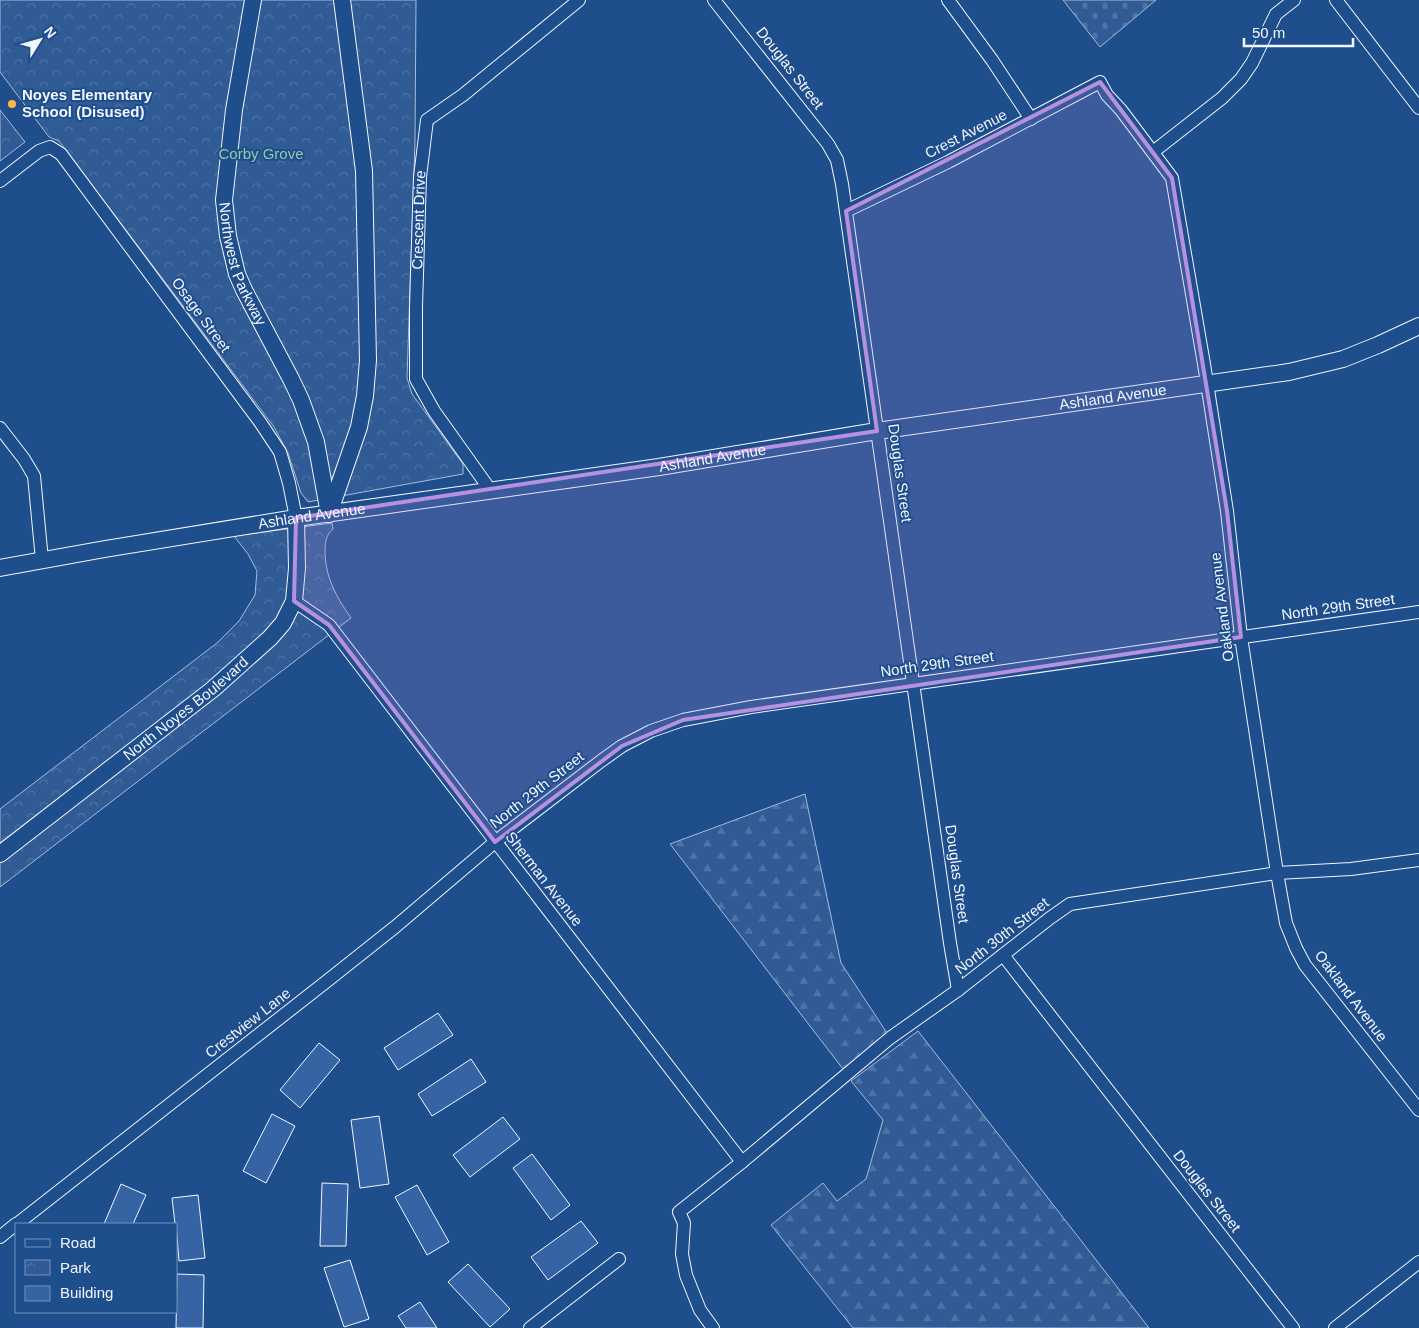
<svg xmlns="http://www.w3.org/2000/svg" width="1419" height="1328" font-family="Arial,sans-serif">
<defs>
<pattern id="forest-firs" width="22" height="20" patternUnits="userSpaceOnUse" patternTransform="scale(1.25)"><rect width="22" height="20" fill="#305b95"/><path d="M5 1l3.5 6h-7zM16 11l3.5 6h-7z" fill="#4e73a5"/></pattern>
<pattern id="cemetery-stones" width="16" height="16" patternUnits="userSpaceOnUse" patternTransform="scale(1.25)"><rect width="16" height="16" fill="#305b95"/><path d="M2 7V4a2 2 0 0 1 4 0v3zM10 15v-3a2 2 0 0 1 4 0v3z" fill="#4e73a5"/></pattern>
<pattern id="park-crowns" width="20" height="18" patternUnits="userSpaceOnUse" patternTransform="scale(1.25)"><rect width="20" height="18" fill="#305b95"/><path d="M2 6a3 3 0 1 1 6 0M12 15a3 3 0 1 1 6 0" fill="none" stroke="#4e73a5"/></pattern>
</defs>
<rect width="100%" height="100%" fill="#1f4e8c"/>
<!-- forest -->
<g fill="url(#forest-firs)" stroke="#a8bbd7">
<polygon points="805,794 841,963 887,1033 843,1069 670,844"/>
<polygon points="918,1031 1149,1328 853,1328 771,1225 823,1183 837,1201 866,1179 883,1120 851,1081"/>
</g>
<!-- cemetery -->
<polygon fill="url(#cemetery-stones)" stroke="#a8bbd7" points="1063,0 1156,0 1100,47"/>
<!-- park -->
<g fill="url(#park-crowns)" stroke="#a8bbd7">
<polygon points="0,0 416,0 415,141 407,378 412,394 463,464 463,474 308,502 301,493 288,453 274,427 59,141 49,137 0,72"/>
<polygon points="0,110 25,142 0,161"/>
<path d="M 332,523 L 333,529 C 325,536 325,544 325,554 C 326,579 337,598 351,618 L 0,887 L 0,809 L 217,643 L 239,621 L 255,595 L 257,571 L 248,554 L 234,536 Z"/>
</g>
<!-- building -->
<g fill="#3563a3" stroke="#f2f6ff">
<polygon points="438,1013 453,1035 398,1070 384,1048"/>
<polygon points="319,1043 340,1060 300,1108 280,1090"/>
<polygon points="471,1059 486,1082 432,1116 418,1094"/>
<polygon points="272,1114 295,1126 266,1183 243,1171"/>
<polygon points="379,1116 389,1184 360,1188 351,1120"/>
<polygon points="503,1117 520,1139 470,1177 453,1155"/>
<polygon points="532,1154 570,1205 551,1220 513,1168"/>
<polygon points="322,1183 348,1184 346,1246 320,1246"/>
<polygon points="121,1184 146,1195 133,1224 104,1224"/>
<polygon points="417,1185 449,1242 427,1255 395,1197"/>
<polygon points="198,1195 205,1258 179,1261 176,1224 175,1224 172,1198"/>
<polygon points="581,1221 598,1243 548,1280 531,1257"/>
<polygon points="350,1260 369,1319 344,1327 324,1268"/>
<polygon points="468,1264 510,1309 490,1327 448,1282"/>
<polygon points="177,1274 204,1275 203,1328 176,1328"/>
<polygon points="420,1302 437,1328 406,1328 398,1316"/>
</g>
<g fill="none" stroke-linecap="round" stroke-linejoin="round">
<!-- minor casing -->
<g stroke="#f2f6ff" stroke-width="14">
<g id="minor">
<polyline points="714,0 828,144 837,160 842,184 950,943 958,990"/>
<polyline points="948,0 992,60 1031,119"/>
<polyline points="1336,0 1419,108"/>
<polyline points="1153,152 1222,98 1241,79 1252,63 1276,14 1294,0"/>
<polyline points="0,181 39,151 50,147 61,154 260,422 280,452 289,483 296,518"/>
<polyline points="846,211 948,162 1100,82 1107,95 1121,110 1172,178 1204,364 1227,511 1241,637 1277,873 1286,923 1296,948 1305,965 1419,1110"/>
<polyline points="0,428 24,459 34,476 42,560"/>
<path id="s1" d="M 491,491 L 434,411 L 416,379 L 416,307 L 420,177 L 427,120 L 463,95 L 579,0"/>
<polyline points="294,601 329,625 742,1162"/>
<polyline points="1003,955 1293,1328"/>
<polyline points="17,1224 327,981 395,927 495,842 601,761 622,746 651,731 683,720 751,707 1419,612"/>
<polyline points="0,1237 16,1224"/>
<polyline points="530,1328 619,1259"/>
<polyline points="713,1328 700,1310 686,1275 682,1254 684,1223 679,1212 742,1162 890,1038 958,990 1050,918 1070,904 1277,873 1351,869 1419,860"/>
<polyline points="1335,1328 1419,1262"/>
</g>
</g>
<!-- tertiary casing -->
<g stroke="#f2f6ff" stroke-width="18">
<g id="tertiary">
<path id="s2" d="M 253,0 L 234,110 L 224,200 L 228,236 L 237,274 L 244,290 L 291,379 L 301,400 L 316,442 L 329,514"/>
<polyline points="330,511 359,427 365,396 368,360 364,171 342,0"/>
<path id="s3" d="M 0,568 L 105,549 L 296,518 L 659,467 L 877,431 L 1289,372 L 1343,359 L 1378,345 L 1419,326"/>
<path id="s4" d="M 0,854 L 213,689 L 270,638 L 283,623 L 294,601 L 297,568 L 296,518"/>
</g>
</g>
<!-- minor -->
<use href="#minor" stroke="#1f4e8c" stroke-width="12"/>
<!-- tertiary -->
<use href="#tertiary" stroke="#1f4e8c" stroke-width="16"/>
</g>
<!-- marked area -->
<path fill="#b691df" fill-opacity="0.2" stroke="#b691df" stroke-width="4" stroke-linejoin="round" d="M 1100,82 L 1172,178 L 1227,511 L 1241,637 L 683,720 L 622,746 L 495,842 L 329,625 L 294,601 L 296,518 L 877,431 L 846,211 Z"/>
<!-- markers -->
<circle fill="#ffb74d" stroke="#1f4e8c" stroke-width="2" cx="12" cy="104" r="5"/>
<g text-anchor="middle" stroke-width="4" stroke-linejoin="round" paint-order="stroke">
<!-- street labels -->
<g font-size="15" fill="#f2f6ff" stroke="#1f4e8c">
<text transform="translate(790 68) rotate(52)" y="5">Douglas Street</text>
<text transform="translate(966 134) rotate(-27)" y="5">Crest Avenue</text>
<text dy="5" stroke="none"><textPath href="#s1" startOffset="294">Crescent Drive</textPath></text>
<text dy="5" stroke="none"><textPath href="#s2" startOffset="269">Northwest Parkway</textPath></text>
<text transform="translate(201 315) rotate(54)" y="5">Osage Street</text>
<text dy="5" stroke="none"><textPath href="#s3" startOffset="1126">Ashland Avenue</textPath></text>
<text dy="5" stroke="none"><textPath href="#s3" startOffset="721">Ashland Avenue</textPath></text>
<text transform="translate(900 473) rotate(82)" y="5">Douglas Street</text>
<text dy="5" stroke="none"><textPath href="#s3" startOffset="316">Ashland Avenue</textPath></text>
<text transform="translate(1222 607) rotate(-97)" y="5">Oakland Avenue</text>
<text transform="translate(1338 607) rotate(-8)" y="5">North 29th Street</text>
<text transform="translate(937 664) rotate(-8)" y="5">North 29th Street</text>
<text dy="5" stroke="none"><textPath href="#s4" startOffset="236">North Noyes Boulevard</textPath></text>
<text transform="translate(537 790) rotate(-38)" y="5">North 29th Street</text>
<text transform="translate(957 874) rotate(82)" y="5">Douglas Street</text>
<text transform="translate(544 879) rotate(52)" y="5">Sherman Avenue</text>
<text transform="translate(1002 936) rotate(-38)" y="5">North 30th Street</text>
<text transform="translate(1351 996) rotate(53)" y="5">Oakland Avenue</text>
<text transform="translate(248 1023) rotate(-38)" y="5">Crestview Lane</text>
<text transform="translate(1207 1191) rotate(52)" y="5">Douglas Street</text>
</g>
<!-- poi labels -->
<g font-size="15" font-weight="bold" fill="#f2f6ff" stroke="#1f4e8c" text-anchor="start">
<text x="22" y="100">Noyes Elementary<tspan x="22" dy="17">School (Disused)</tspan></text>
</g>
<!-- park labels -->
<g font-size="15" fill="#97c8a6" stroke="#1f4e8c">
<text x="261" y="159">Corby Grove</text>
</g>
</g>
<!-- legend -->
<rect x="15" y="1223" width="162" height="90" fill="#1f4e8c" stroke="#7391ba"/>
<rect x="25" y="1239" width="25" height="8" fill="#1f4e8c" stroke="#7391ba"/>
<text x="60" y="1248" font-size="15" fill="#f2f6ff">Road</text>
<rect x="25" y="1260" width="25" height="15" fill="url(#park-crowns)" stroke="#7391ba"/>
<text x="60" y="1273" font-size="15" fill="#f2f6ff">Park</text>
<rect x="25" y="1286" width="25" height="15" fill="#3563a3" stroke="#7391ba"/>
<text x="60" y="1298" font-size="15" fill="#f2f6ff">Building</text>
<!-- north arrow -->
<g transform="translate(40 40) rotate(53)" stroke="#1f4e8c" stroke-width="4" paint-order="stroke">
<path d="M0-4L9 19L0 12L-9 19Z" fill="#f2f6ff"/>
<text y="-8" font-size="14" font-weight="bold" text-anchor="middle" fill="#f2f6ff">N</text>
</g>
<!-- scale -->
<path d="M1244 38v8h109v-8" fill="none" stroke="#f2f6ff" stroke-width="2.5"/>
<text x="1252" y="38" font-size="15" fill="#f2f6ff" stroke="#1f4e8c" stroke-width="4" paint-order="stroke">50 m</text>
</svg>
